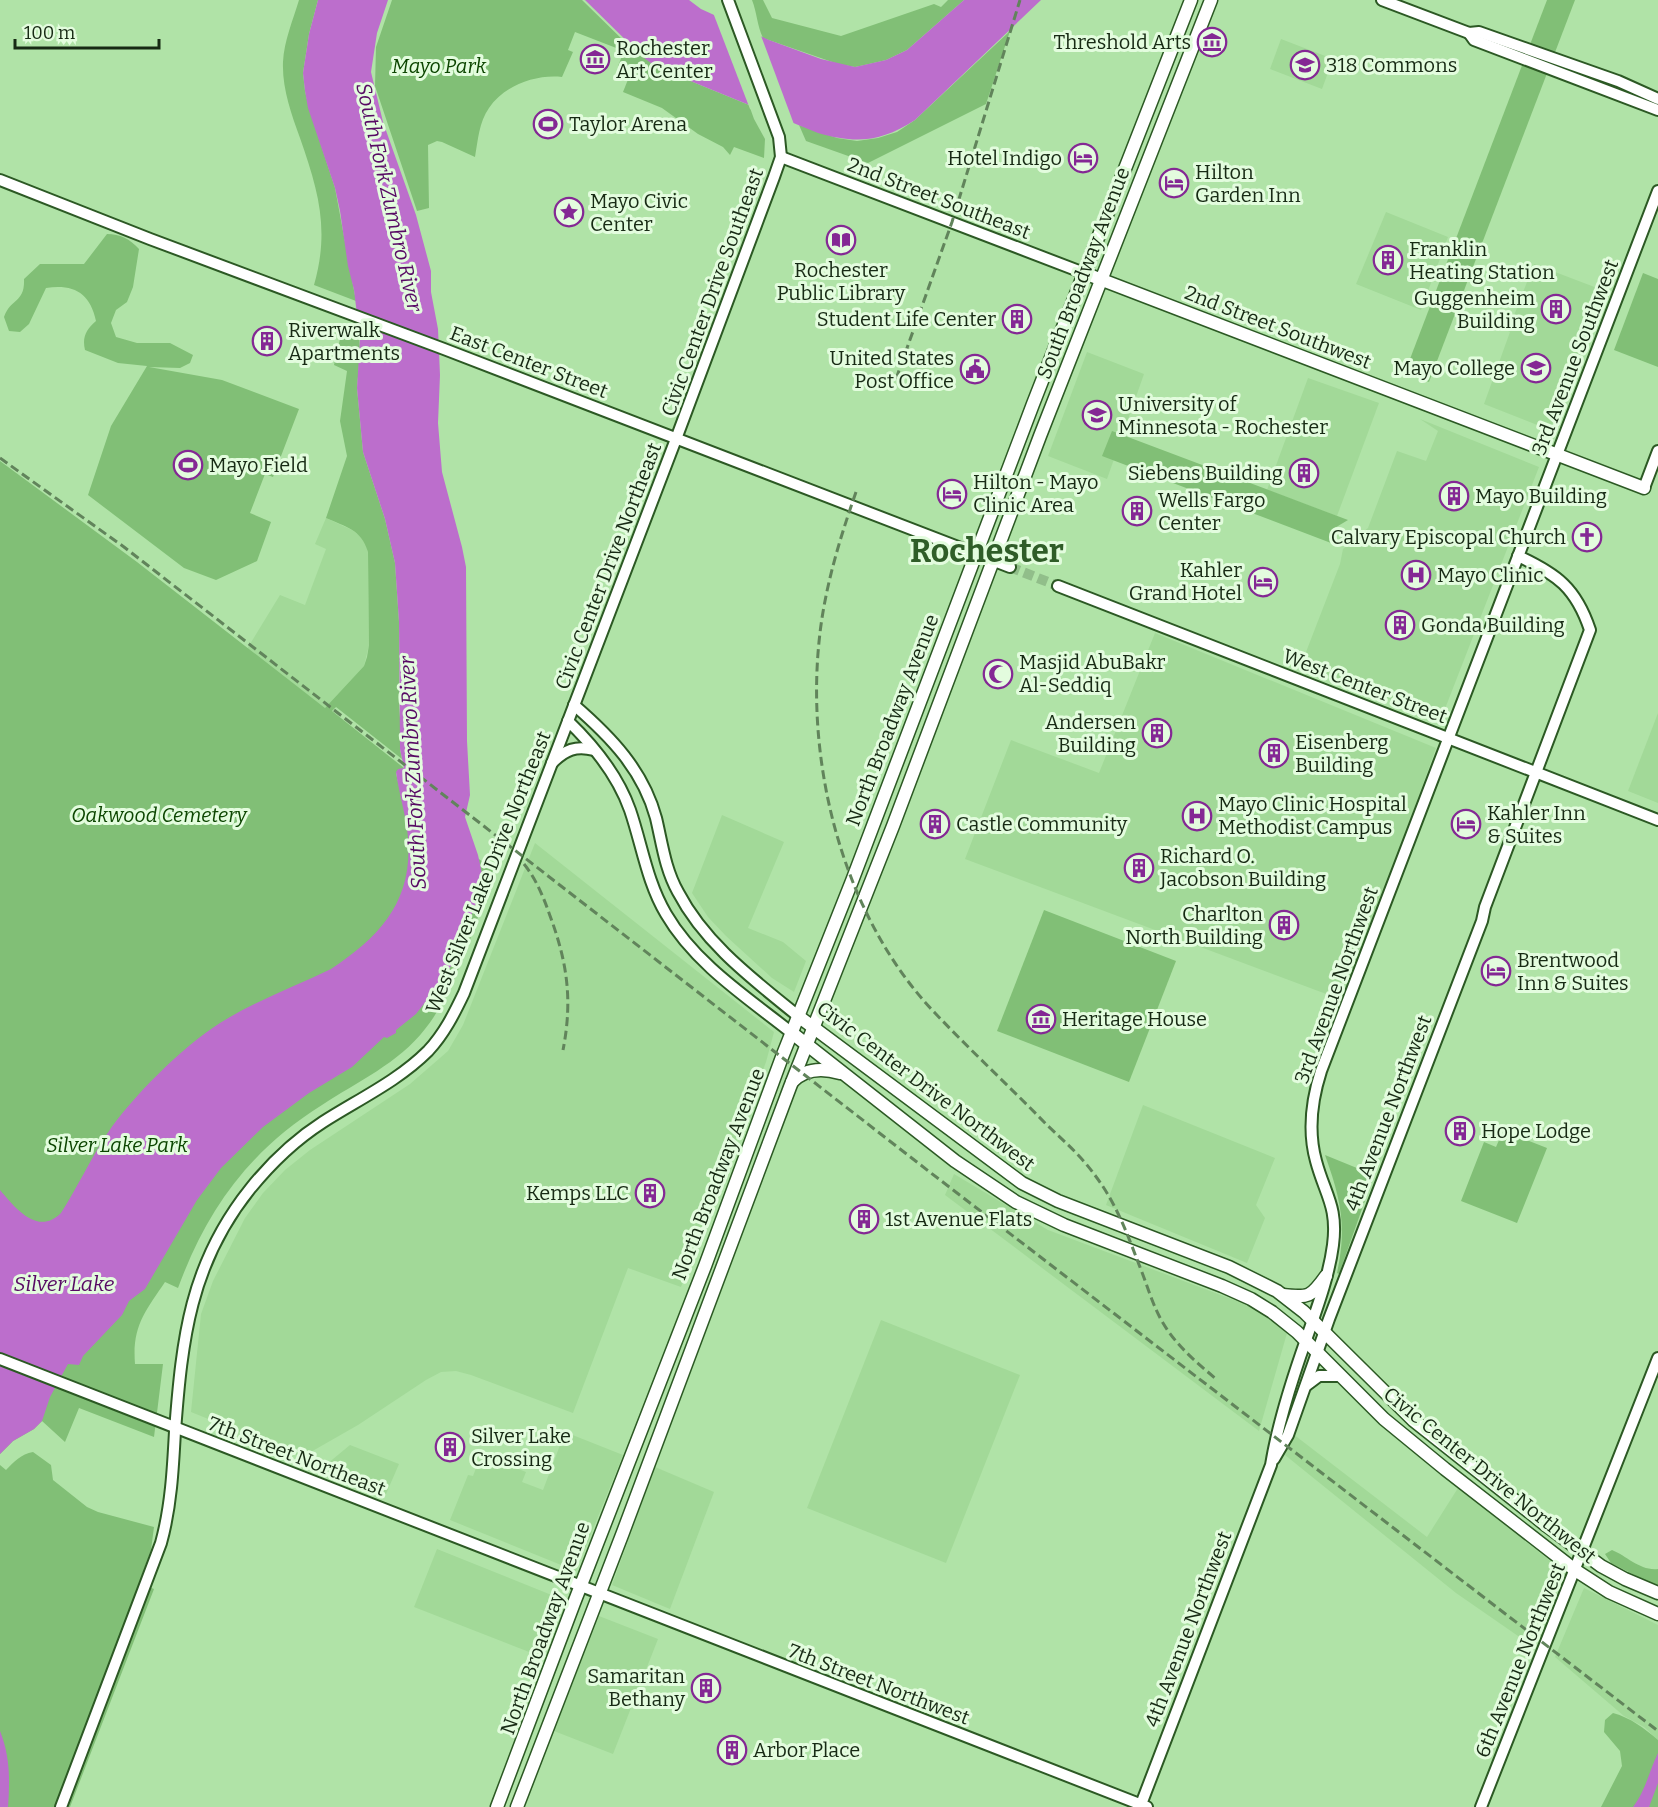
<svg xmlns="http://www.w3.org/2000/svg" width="1658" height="1807" font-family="Bitter,serif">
<rect width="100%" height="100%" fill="#b0e3a7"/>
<!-- built -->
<g fill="#a2d998">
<polygon points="1281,39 1333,59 1322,89 1270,69"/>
<polygon points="1386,212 1448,237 1421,310 1356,284"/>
<polygon points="1534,264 1605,291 1550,430 1484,404 1510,332 1508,331"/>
<polygon points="1087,352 1144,374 1107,479 1048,456"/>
<polygon points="1308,378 1379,403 1337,516 1267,490"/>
<polygon points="1420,419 1539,467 1441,719 1301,665 1340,564 1343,549 1368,528 1397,451 1426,461 1438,431"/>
<polygon points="326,518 352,530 364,539 368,552 369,645 364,666 325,708 247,649 280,595 305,605 326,549 315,544"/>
<polygon points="1155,633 1436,748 1345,1001 965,859 1011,740 1099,773"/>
<polygon points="1658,713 1658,803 1628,791"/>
<polygon points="722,815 784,842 748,928 783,942 806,961 794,992 772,978 726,936 708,917 692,893"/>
<polygon points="535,843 774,1032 766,1062 681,1287 628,1268 573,1413 471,1375 456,1371 441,1372 426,1380 358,1425 302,1457 191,1412 201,1314 213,1281 245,1218 263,1193 285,1170 310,1150 410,1084 448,1051 463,1025"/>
<polygon points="1143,1105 1275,1158 1256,1205 1265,1218 1247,1263 1106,1205"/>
<polygon points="954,1174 1048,1230 1242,1303 1268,1317 1287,1333 1259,1431 945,1195"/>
<polygon points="881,1320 1020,1375 946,1563 807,1508"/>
<polygon points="565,1432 623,1455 576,1571 450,1520 468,1475 473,1476 479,1460 501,1468 503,1463 526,1472 522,1482 543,1490"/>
<polygon points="1293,1434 1427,1537 1458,1488 1559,1568 1528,1643 1456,1593 1285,1455"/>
<polygon points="350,1445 399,1464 386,1494 321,1469"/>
<polygon points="655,1467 714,1492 670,1609 612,1585"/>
<polygon points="437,1549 564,1600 542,1657 414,1607"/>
<polygon points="1584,1588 1658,1625 1658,1740 1644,1727 1624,1716 1555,1657"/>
<polygon points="599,1616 658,1639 613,1754 554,1731"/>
</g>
<!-- green -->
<g fill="#81bf76">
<path d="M 299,0 L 318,0 L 309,34 L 303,73 L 305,91 L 309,108 L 335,188 L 356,301 L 314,285 C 330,229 318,190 300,138 C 291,113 282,88 283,62 C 284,41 293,20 299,0 Z"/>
<path d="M 392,0 L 582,0 L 629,46 L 632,46 L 656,67 L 749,105 L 754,119 L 765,139 L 764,158 L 734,147 L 730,155 L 723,147 L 698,134 L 662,108 L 623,92 L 631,72 L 618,66 L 624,51 L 575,32 L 568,50 L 573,52 L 562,77 C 537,74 504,85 489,108 C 479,122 478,140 475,157 L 442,142 L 437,141 L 428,145 L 429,208 L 417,211 L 375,86 L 376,47 Z"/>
<path d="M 752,0 L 763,0 L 772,18 L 841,36 L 934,4 L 941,7 L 948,0 L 964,0 L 907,50 L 886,60 L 869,64 L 855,67 L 838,64 L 763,38 C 757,25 757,13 752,0 Z"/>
<polygon points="1547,0 1575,0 1429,382 1405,372"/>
<polygon points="1010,31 986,104 868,163 806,141 799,125 837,138 857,141 878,138 897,132 915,120"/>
<path d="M 107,234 C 120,234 130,239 139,249 L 133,287 L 127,302 L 116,310 L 111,323 L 116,337 L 137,343 L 170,343 L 193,355 L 190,363 L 180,368 L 149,367 L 222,380 L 299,409 L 273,477 L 265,474 L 250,513 L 271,522 L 257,561 L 216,580 L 184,568 L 88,495 L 111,426 L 147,366 L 118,363 L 85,350 C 82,337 86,330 96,321 C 90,293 74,284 46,288 L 29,324 L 20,332 L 9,331 L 4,317 C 11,298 25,303 24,279 L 40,264 L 84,264 Z"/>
<polygon points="1643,273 1658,279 1658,367 1614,350"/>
<path d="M 343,326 L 359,332 L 360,353 L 357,388 L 363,452 L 385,519 L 395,563 L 399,622 L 399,705 L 401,731 L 400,749 L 402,759 L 336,707 L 332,711 L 404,768 L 396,773 L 403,804 L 494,870 C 476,920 458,988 425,1029 C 399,1063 357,1082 322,1105 C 250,1150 207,1209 178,1288 L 165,1282 C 145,1312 132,1326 135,1364 L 163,1364 L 154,1437 L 79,1408 L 65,1442 L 42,1421 L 34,1429 L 13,1441 L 0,1454 L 0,461 L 137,562 L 325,708 L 364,666 L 367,657 L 369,645 L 368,552 C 361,529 346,527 326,518 L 347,456 L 340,421 L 347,371 L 334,365 Z"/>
<polygon points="1112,431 1348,520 1333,529 1331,543 1102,456"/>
<polygon points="1044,910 1176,961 1129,1082 997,1031"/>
<polygon points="1503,1131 1547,1148 1517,1223 1461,1201 1484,1142 1496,1147"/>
<path d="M 1325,1155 L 1374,1175 L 1339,1274 L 1337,1273 C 1347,1226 1341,1200 1325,1155 Z"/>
<path d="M 33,1452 L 51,1465 L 53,1480 L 87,1507 L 98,1512 L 154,1527 L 151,1550 L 139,1583 L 154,1589 L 70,1807 L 0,1807 L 0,1465 L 6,1470 C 14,1462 21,1454 33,1452 Z"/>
<path d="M 1612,1550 C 1627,1556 1640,1571 1658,1569 L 1658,1587 L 1611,1563 L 1605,1554 Z"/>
<path d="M 1613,1713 C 1631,1718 1644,1728 1658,1740 L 1658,1807 L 1601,1807 L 1622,1766 L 1620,1751 L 1604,1732 L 1605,1720 Z"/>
</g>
<!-- water -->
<g fill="#bc6ecc">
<path d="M 318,0 L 388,0 L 377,33 L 371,72 L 383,122 L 416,215 L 431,271 L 431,292 L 438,329 L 440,375 L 438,423 L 442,472 L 462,547 L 466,567 L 467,741 L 470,795 L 465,817 L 478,855 L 484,883 L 452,964 L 444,978 L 416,1014 L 396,1030 L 396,1033 L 387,1038 L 384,1037 L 352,1067 L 309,1093 L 263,1127 L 221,1168 L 197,1200 L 145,1289 L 129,1301 L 122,1315 L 83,1356 L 79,1365 L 68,1364 L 50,1397 L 42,1421 L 34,1429 L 13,1441 L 0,1454 L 0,1190 C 16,1209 38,1236 61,1213 C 77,1188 90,1160 107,1134 C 131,1098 183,1046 220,1023 C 255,1001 294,987 331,969 C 381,936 413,901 408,837 C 406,815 399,794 396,772 L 398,769 L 404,768 L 400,749 L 399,622 L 395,563 L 385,519 L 363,452 L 357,388 L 360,339 L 354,290 L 348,266 L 340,211 L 335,188 L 308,108 L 305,91 L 303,73 L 309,34 Z"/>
<path d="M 585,0 L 689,0 L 701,9 L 769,40 L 821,59 L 855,67 L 886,60 L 907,50 L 964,0 L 1041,0 L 915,120 C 881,142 856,144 818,133 L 656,67 L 643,57 Z"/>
<path d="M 0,1731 C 10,1756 10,1780 8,1807 L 0,1807 Z"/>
<path d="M 1658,1753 L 1658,1783 L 1649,1807 L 1633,1807 C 1646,1790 1649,1771 1658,1753 Z"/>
</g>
<!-- pier -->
<polygon fill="#b0e3a7" points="712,10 760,33 795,127 750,109"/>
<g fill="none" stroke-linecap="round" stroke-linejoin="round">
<!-- secondary-tunnel -->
<polyline stroke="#91be8a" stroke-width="10" stroke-dasharray="10 5" stroke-linecap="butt" points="1010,567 1058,586"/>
<!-- secondary casing -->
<g stroke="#2c5924" stroke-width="14">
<g id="secondary">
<polyline points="1382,0 1469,33 1479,32 1618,81 1658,99"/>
<polyline points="1469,33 1474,40 1658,110"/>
<polyline points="781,157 1084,273"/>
<polyline points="0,180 150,239 444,349 1010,567"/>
<polyline points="1644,488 1658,451"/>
<polyline points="1058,586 1658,820"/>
<path d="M 574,705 C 611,737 643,770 656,818 C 662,843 665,869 678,892 C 705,944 754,980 798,1016"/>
<path d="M 568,721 C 594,746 618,776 630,810 C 642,845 647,882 666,914 C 695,964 748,998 792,1033"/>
<path d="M 552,763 C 565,750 576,745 594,750"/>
<polyline points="0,1359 1147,1807"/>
<polyline points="1307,1385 1319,1376 1341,1376"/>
<path d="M 1274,1459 L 1288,1435 L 1329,1319 L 1482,921 L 1485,907 L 1590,630 C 1576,588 1557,574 1518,556"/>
<path d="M 61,1807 L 161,1543 C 171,1507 173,1469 175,1431 C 182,1339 190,1264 250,1189 C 271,1163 295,1140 323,1122 C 359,1099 398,1081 428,1051 C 444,1034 454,1014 464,993 L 676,439 L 774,177 L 781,157 L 779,137 L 728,0"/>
<path d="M 1140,1807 L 1271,1465 C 1278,1422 1292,1379 1307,1337 C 1317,1308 1329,1276 1333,1245 C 1338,1206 1325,1195 1316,1161 C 1308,1132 1312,1099 1321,1071 L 1658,191"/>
<polyline points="1481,1807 1658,1358"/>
</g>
</g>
<!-- primary casing -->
<g stroke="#2c5924" stroke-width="15">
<g id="primary">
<polyline points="1084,273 1644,488"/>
<polyline points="798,1016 1022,1183 1058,1201 1229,1267 1277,1291 1304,1312 1413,1420 1547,1526 1601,1566 1625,1579 1658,1593"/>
<polyline points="792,1033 955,1161 1016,1202 1064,1225 1222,1286 1251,1299 1272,1312 1297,1332 1384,1419 1445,1469 1575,1570 1609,1592 1658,1614"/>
<path d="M 792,1082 C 805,1068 823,1068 840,1073"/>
<path d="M 1283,1295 C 1309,1298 1311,1297 1326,1276"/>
<polyline points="497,1807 574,1603 705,1266 782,1057 852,881 1033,404 1191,0"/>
<polyline points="517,1807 622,1535 790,1087 893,826 1040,436 1211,0"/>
</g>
</g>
<!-- secondary -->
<use href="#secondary" stroke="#fff" stroke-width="10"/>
<!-- primary -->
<use href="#primary" stroke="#fff" stroke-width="12"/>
<!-- rail -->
<g stroke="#61845b" stroke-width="3" stroke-dasharray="9 4.5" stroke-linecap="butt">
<polyline points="896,379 952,222 1020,0"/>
<polyline points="0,458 124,547 931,1173 1658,1731"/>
<path d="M 856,492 C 839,541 824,590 819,642 C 806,770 845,919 935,1013 C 972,1052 1011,1088 1048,1126 C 1064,1141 1081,1156 1094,1174 C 1118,1205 1129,1239 1143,1275 C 1149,1291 1154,1308 1163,1323 C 1176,1345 1196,1362 1215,1378"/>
<path d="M 524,864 C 536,879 543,896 549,913 C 567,961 573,999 563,1050"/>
</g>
</g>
<!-- icons -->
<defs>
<g id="museum-ring" transform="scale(1.5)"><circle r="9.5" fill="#e3fcde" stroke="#842894" stroke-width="1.5"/><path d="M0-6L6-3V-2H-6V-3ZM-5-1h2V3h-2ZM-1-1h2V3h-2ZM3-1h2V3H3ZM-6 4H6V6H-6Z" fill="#842894"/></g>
<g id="university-ring" transform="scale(1.5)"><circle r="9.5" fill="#e3fcde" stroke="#842894" stroke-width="1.5"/><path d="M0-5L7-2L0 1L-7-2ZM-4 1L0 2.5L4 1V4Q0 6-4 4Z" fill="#842894"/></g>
<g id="stadium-ring" transform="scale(1.5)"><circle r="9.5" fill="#e3fcde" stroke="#842894" stroke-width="1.5"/><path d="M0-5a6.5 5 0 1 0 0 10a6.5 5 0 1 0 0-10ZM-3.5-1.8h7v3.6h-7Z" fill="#842894"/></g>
<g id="hotel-ring" transform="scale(1.5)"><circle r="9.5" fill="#e3fcde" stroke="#842894" stroke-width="1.5"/><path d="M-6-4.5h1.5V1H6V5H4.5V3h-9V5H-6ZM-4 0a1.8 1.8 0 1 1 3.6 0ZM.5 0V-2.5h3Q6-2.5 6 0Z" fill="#842894"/></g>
<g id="sight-ring" transform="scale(1.5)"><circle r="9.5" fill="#e3fcde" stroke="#842894" stroke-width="1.5"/><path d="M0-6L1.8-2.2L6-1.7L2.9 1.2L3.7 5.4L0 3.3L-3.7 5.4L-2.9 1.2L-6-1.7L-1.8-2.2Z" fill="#842894"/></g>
<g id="library-ring" transform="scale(1.5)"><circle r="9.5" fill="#e3fcde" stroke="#842894" stroke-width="1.5"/><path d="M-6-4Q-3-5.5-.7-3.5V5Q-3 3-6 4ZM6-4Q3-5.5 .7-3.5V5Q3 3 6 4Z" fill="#842894"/></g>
<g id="building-ring" transform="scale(1.5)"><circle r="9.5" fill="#e3fcde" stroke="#842894" stroke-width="1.5"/><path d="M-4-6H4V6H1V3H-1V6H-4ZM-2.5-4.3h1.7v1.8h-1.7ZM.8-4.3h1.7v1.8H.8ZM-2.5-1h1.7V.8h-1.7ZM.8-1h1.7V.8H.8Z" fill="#842894"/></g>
<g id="civic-ring" transform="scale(1.5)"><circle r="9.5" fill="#e3fcde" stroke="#842894" stroke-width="1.5"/><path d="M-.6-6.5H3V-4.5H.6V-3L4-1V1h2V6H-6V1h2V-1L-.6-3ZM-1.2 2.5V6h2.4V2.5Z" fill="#842894"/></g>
<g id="church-ring" transform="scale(1.5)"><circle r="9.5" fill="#e3fcde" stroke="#842894" stroke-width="1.5"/><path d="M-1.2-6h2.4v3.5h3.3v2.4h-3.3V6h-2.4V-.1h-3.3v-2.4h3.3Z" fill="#842894"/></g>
<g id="hospital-ring" transform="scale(1.5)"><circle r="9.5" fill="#e3fcde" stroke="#842894" stroke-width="1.5"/><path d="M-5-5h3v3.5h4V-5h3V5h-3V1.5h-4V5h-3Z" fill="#842894"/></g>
<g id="mosque-ring" transform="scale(1.5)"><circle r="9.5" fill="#e3fcde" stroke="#842894" stroke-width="1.5"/><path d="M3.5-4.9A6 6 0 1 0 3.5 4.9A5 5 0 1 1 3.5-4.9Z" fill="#842894"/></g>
</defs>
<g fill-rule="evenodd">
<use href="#museum-ring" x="1212" y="42"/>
<use href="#museum-ring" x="595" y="59"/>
<use href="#university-ring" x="1305" y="65"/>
<use href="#stadium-ring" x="548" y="124"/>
<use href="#hotel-ring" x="1083" y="158"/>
<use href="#hotel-ring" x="1174" y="183"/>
<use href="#sight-ring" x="569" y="212"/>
<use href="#library-ring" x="841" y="240"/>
<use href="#building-ring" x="1388" y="260"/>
<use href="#building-ring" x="1556" y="309"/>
<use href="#building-ring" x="1017" y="319"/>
<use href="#building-ring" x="267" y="341"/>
<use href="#university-ring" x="1536" y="368"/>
<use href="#civic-ring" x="975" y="369"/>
<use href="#university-ring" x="1097" y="415"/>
<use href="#stadium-ring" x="188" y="465"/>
<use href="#building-ring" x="1304" y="473"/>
<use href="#hotel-ring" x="952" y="494"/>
<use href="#building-ring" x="1454" y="496"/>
<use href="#building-ring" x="1137" y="511"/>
<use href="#church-ring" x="1587" y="537"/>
<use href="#hospital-ring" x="1416" y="575"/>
<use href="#hotel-ring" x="1263" y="582"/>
<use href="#building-ring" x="1400" y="625"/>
<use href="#mosque-ring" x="998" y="674"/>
<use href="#building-ring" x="1157" y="733"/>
<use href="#building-ring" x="1274" y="753"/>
<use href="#hospital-ring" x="1197" y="816"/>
<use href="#building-ring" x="935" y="824"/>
<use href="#hotel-ring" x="1466" y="824"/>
<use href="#building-ring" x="1139" y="868"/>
<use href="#building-ring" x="1284" y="925"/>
<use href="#hotel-ring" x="1496" y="971"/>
<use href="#museum-ring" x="1041" y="1019"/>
<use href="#building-ring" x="1460" y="1131"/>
<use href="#building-ring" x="650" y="1193"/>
<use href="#building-ring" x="864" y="1219"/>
<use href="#building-ring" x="450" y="1447"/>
<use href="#building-ring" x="706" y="1688"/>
<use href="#building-ring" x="732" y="1750"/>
</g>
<g text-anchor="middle" stroke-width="6" stroke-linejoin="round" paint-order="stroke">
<!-- poi labels -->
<g font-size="20" fill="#172a14" stroke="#e3fcde" text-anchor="start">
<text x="1191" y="49" text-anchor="end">Threshold Arts</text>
<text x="616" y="55">Rochester<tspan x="616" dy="23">Art Center</tspan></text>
<text x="1326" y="72">318 Commons</text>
<text x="569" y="131">Taylor Arena</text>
<text x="1062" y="165" text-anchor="end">Hotel Indigo</text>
<text x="1195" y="179">Hilton<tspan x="1195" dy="23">Garden Inn</tspan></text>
<text x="590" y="208">Mayo Civic<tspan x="590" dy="23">Center</tspan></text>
<text x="1409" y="256">Franklin<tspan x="1409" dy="23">Heating Station</tspan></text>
<text x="841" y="277" text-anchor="middle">Rochester<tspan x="841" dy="23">Public Library</tspan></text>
<text x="1535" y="305" text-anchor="end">Guggenheim<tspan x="1535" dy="23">Building</tspan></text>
<text x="996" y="326" text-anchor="end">Student Life Center</text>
<text x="288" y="337">Riverwalk<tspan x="288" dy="23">Apartments</tspan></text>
<text x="954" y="365" text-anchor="end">United States<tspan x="954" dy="23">Post Office</tspan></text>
<text x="1515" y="375" text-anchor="end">Mayo College</text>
<text x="1118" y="411">University of<tspan x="1118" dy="23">Minnesota - Rochester</tspan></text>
<text x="209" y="472">Mayo Field</text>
<text x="1283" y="480" text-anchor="end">Siebens Building</text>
<text x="973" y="489">Hilton - Mayo<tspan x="973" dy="23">Clinic Area</tspan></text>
<text x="1475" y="503">Mayo Building</text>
<text x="1158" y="507">Wells Fargo<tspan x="1158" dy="23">Center</tspan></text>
<text x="1566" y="544" text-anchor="end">Calvary Episcopal Church</text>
<text x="1242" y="577" text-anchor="end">Kahler<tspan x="1242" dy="23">Grand Hotel</tspan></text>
<text x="1437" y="582">Mayo Clinic</text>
<text x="1421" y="632">Gonda Building</text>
<text x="1019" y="669">Masjid AbuBakr<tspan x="1019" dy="23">Al-Seddiq</tspan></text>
<text x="1136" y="729" text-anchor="end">Andersen<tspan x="1136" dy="23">Building</tspan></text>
<text x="1295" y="749">Eisenberg<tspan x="1295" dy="23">Building</tspan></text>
<text x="1218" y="811">Mayo Clinic Hospital<tspan x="1218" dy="23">Methodist Campus</tspan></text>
<text x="1487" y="820">Kahler Inn<tspan x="1487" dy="23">&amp; Suites</tspan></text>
<text x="956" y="831">Castle Community</text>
<text x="1160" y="863">Richard O.<tspan x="1160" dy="23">Jacobson Building</tspan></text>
<text x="1263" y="921" text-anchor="end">Charlton<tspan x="1263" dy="23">North Building</tspan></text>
<text x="1517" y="967">Brentwood<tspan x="1517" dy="23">Inn &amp; Suites</tspan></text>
<text x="1062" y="1026">Heritage House</text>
<text x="1481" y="1138">Hope Lodge</text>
<text x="629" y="1200" text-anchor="end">Kemps LLC</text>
<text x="885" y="1226">1st Avenue Flats</text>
<text x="471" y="1443">Silver Lake<tspan x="471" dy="23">Crossing</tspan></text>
<text x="685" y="1683" text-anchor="end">Samaritan<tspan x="685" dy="23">Bethany</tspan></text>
<text x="753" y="1757">Arbor Place</text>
</g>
<!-- park labels -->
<g font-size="20" font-style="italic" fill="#0c4601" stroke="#e3fcde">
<text x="439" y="73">Mayo Park</text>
<text x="159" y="822">Oakwood Cemetery</text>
<text x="117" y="1152">Silver Lake Park</text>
</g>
<!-- street labels -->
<g font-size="20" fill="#172a14" stroke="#e3fcde">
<text transform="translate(939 198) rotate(21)" y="7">2nd Street Southeast</text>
<text transform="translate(1083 273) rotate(-69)" y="7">South Broadway Avenue</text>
<text transform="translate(712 292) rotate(-70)" y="7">Civic Center Drive Southeast</text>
<text transform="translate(1278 327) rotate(21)" y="7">2nd Street Southwest</text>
<text transform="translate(1575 357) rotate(-69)" y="7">3rd Avenue Southwest</text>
<text transform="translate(529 362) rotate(21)" y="7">East Center Street</text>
<text transform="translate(608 566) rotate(-69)" y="7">Civic Center Drive Northeast</text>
<text transform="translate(1365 686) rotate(21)" y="7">West Center Street</text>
<text transform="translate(892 720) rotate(-69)" y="7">North Broadway Avenue</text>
<text transform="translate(488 872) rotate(-68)" y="7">West Silver Lake Drive Northeast</text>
<text transform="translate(1336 985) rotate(-70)" y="7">3rd Avenue Northwest</text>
<text transform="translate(926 1086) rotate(37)" y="7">Civic Center Drive Northwest</text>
<text transform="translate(1388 1113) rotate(-69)" y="7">4th Avenue Northwest</text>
<text transform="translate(718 1174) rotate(-69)" y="7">North Broadway Avenue</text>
<text transform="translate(297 1456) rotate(21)" y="7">7th Street Northeast</text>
<text transform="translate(1490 1475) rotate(39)" y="7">Civic Center Drive Northwest</text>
<text transform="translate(545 1628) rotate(-70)" y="7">North Broadway Avenue</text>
<text transform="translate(1188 1629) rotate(-69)" y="7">4th Avenue Northwest</text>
<text transform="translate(1520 1660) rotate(-68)" y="7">6th Avenue Northwest</text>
<text transform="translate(879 1684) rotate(21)" y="7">7th Street Northwest</text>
</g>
<!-- water labels -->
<g font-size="21" font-style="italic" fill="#570a64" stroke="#e3fcde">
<text transform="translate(389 197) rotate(77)" y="7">South Fork Zumbro River</text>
<text transform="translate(413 773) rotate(-93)" y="7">South Fork Zumbro River</text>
<text x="64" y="1291">Silver Lake</text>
</g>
<!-- town labels -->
<g font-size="32" font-weight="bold" fill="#2f5d28" stroke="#e3fcde">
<text x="987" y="562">Rochester</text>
</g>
</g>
<!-- scale -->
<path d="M15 39v9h144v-9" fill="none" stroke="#172a14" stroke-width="3"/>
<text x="24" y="39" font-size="18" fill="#172a14" stroke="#e3fcde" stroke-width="4.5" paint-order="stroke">100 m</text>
</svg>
